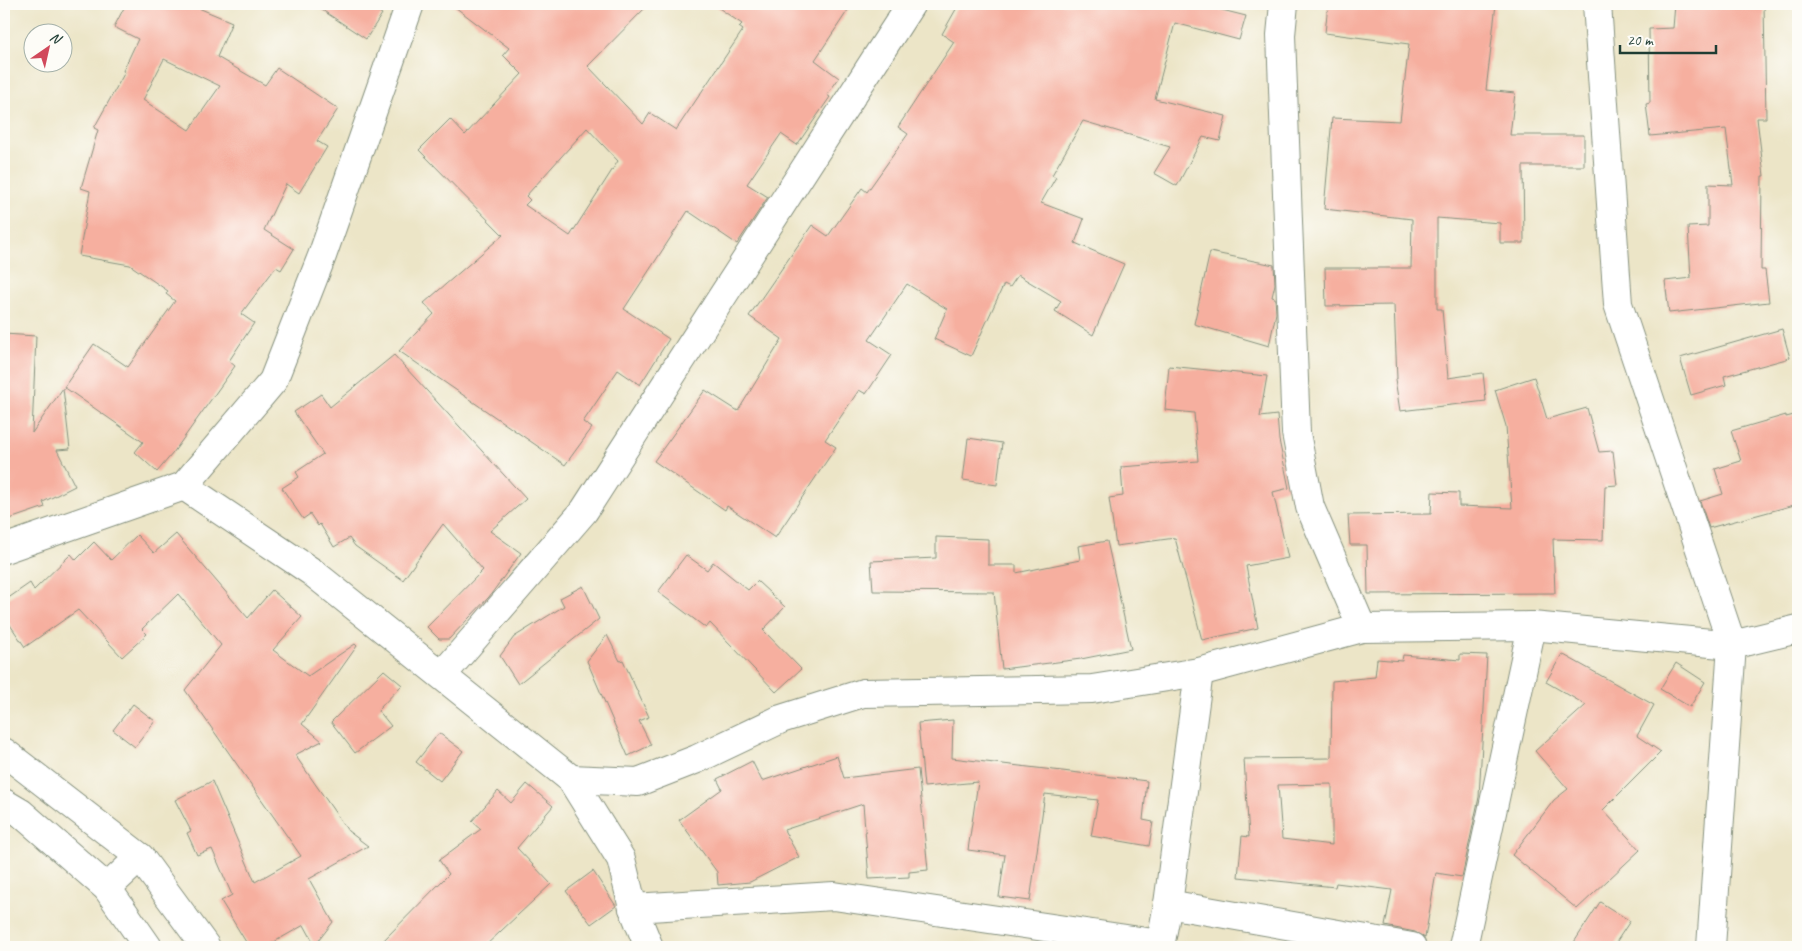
<svg xmlns="http://www.w3.org/2000/svg" width="1802" height="951" font-family="Caveat,sans-serif">
<rect width="100%" height="100%" fill="#fdfcf7"/>
<filter id="ink" filterUnits="userSpaceOnUse"><feTurbulence type="fractalNoise" baseFrequency=".02" numOctaves="2"/><feDisplacementMap in="SourceGraphic" scale="10" xChannelSelector="R" yChannelSelector="G"/><feConvolveMatrix kernelMatrix="1 2 1 2 8 2 1 2 1" color-interpolation-filters="sRGB"/></filter>
<filter id="wash" filterUnits="userSpaceOnUse"><feTurbulence type="fractalNoise" baseFrequency=".0096" numOctaves="4" result="noise"/><feDisplacementMap in="SourceGraphic" scale="20" xChannelSelector="R" yChannelSelector="G"/><feGaussianBlur stdDeviation="1.12" result="paint"/><feColorMatrix in="noise" values="0 0 0 0 0 0 0 0 0 0 0 0 0 0 0 0 0 1.4 0 .05"/><feComposite in="paint" operator="in"/></filter>
<g filter="url(#wash)">
<rect width="100%" height="100%" fill="#ece5c7"/>
<g id="blocks">
<!-- building -->
<g fill="#f6af9f" fill-rule="evenodd">
<path d="M 126,4 L 189,4 L 232,22 L 217,57 L 265,85 L 277,68 L 338,109 L 317,141 L 327,147 L 299,193 L 286,184 L 264,230 L 294,249 L 281,270 L 276,267 L 241,314 L 254,323 L 229,361 L 235,366 L 173,453 L 157,472 L 135,452 L 143,442 L 64,387 L 94,344 L 128,367 L 175,301 L 166,294 L 168,291 L 130,265 L 79,256 L 90,191 L 81,188 L 98,130 L 94,128 L 125,72 L 123,71 L 138,39 L 114,27 ZM 164,59 L 220,86 L 189,130 L 143,100 Z"/>
<polygon points="313,4 367,4 382,14 366,39"/>
<path d="M 451,4 L 649,4 L 588,66 L 643,124 L 650,113 L 676,130 L 743,30 L 739,27 L 742,24 L 713,4 L 852,4 L 815,60 L 839,78 L 827,95 L 830,97 L 797,145 L 781,134 L 747,184 L 768,197 L 737,244 L 688,211 L 624,309 L 669,339 L 640,385 L 618,370 L 583,422 L 592,428 L 565,465 L 399,351 L 434,314 L 424,303 L 503,235 L 419,150 L 450,119 L 465,135 L 522,74 L 503,55 L 509,48 ZM 587,128 L 618,161 L 570,236 L 525,205 L 530,200 L 526,196 Z"/>
<polygon points="959,4 1198,4 1246,16 1239,40 1175,23 1155,99 1226,116 1220,141 1203,137 1177,186 1154,173 1170,147 1083,121 1052,175 1056,177 1041,203 1084,219 1075,243 1124,264 1093,335 1055,311 1061,301 1018,275 1010,287 1004,284 971,356 934,339 947,309 907,284 869,340 892,355 866,394 859,390 825,440 836,447 775,538 727,506 725,510 654,461 705,390 738,411 782,339 749,316 812,225 828,236 862,188 867,192 908,134 898,127 954,42 942,34"/>
<polygon points="1328,4 1496,4 1486,90 1515,93 1510,135 1584,135 1584,166 1523,166 1524,243 1500,243 1500,223 1437,218 1437,309 1442,309 1448,378 1483,373 1486,401 1400,411 1395,379 1397,379 1394,305 1326,306 1325,268 1411,268 1412,219 1324,209 1332,118 1400,121 1409,44 1325,33"/>
<polygon points="1675,4 1764,4 1766,118 1757,118 1764,176 1762,176 1761,270 1765,270 1769,302 1669,313 1665,281 1691,278 1688,227 1708,226 1708,184 1733,185 1726,129 1650,136 1646,104 1650,103 1649,29 1673,28"/>
<polygon points="1210,252 1274,265 1275,284 1272,297 1275,298 1276,313 1269,346 1194,324"/>
<polygon points="1782,329 1790,358 1724,376 1726,385 1691,395 1680,358"/>
<polygon points="4,334 36,336 32,433 63,388 70,449 57,450 75,486 43,502 45,507 4,521"/>
<polygon points="394,355 526,499 490,531 521,553 489,597 449,639 439,639 427,627 483,570 443,524 403,580 355,546 349,538 334,547 320,524 318,526 310,514 303,519 282,488 299,477 296,472 323,454 294,412 321,394 330,407"/>
<polygon points="1169,366 1267,376 1260,417 1277,415 1279,440 1289,488 1273,492 1288,558 1246,566 1258,628 1202,640 1175,538 1116,546 1109,498 1123,496 1121,467 1198,461 1194,413 1165,410"/>
<polygon points="1534,377 1547,419 1587,408 1599,452 1613,451 1617,485 1605,486 1603,540 1553,539 1555,593 1368,594 1367,545 1350,545 1348,515 1431,514 1432,492 1459,493 1459,506 1512,508 1506,426 1495,390"/>
<polygon points="1798,414 1798,504 1709,528 1700,501 1723,494 1715,469 1741,461 1731,431 1786,415 1786,417"/>
<polygon points="968,438 1002,443 997,485 963,480"/>
<polygon points="176,534 248,618 272,590 302,617 273,650 308,676 355,644 357,646 302,724 322,741 295,755 348,831 368,846 309,879 333,922 315,945 304,925 265,947 249,947 221,901 232,895 212,849 197,855 187,833 191,831 175,800 212,781 255,882 301,856 185,690 221,645 178,594 142,629 147,634 122,657 78,610 25,647 4,616 4,601 30,583 34,590 71,554 76,560 94,542 111,560 137,535 154,553"/>
<polygon points="936,537 988,539 988,565 1016,565 1016,573 1080,560 1078,546 1107,541 1131,649 1081,659 1002,669 994,592 873,591 871,561 936,558"/>
<polygon points="686,555 707,570 713,562 748,590 757,581 785,607 763,630 801,669 776,692 710,623 706,628 658,592"/>
<polygon points="583,586 599,619 518,684 500,656 514,637 564,606 560,598"/>
<polygon points="607,635 620,661 623,660 649,717 639,721 651,745 628,756 587,661"/>
<path d="M 1460,654 L 1487,655 L 1479,797 L 1462,877 L 1436,873 L 1425,938 L 1415,932 L 1385,926 L 1392,890 L 1336,883 L 1335,887 L 1238,877 L 1242,836 L 1249,837 L 1244,759 L 1331,758 L 1332,681 L 1375,677 L 1377,659 L 1402,661 L 1403,655 L 1460,660 ZM 1332,784 L 1332,845 L 1282,839 L 1278,785 Z"/>
<polygon points="1562,654 1654,705 1637,736 1661,752 1603,810 1640,850 1577,909 1512,855 1554,800 1568,789 1535,751 1586,705 1546,682"/>
<polygon points="1676,663 1705,682 1690,707 1660,689"/>
<polygon points="384,670 402,685 378,710 391,726 355,753 331,722"/>
<polygon points="133,704 155,721 135,747 113,730"/>
<polygon points="953,720 952,758 1147,781 1143,820 1153,822 1149,846 1091,836 1098,800 1045,794 1030,901 999,897 1005,855 968,850 978,782 924,787 918,723"/>
<polygon points="439,733 463,751 440,781 416,762"/>
<polygon points="837,756 844,778 918,769 928,870 909,872 909,877 869,879 863,804 784,830 799,857 750,882 718,885 717,872 679,820 722,789 717,779 752,761 762,781"/>
<polygon points="527,784 553,806 517,848 551,884 484,947 377,947 449,874 439,860 481,829 472,821 498,791 511,803"/>
<polygon points="593,871 616,906 591,924 566,891"/>
<polygon points="1600,902 1630,921 1613,947 1571,947"/>
</g>
</g>
</g>
<g filter="url(#ink)">
<use href="#blocks" fill-opacity="0" stroke="#86917e" stroke-width="1"/>
<g fill="none" stroke-linecap="round" stroke-linejoin="round">
<!-- minor casing -->
<g stroke="#86917e" stroke-width="30">
<g id="minor">
<polyline points="1284,4 1281,35 1296,433 1310,507 1362,628"/>
<polyline points="1597,4 1618,304 1732,645 1711,947"/>
<polyline points="184,486 312,572 571,779 621,859 633,908 649,947"/>
<polyline points="4,549 184,486 273,381 322,256 410,4"/>
<polyline points="443,674 584,511 911,4"/>
<polyline points="571,779 638,782 697,759 781,719 863,693 1092,689 1199,672 1362,628 1532,626 1732,645 1798,629"/>
<polyline points="1168,904 1412,947"/>
<polyline points="633,908 834,896 1160,944"/>
<polyline points="1160,947 1168,904 1199,672"/>
<polyline points="1463,947 1532,626"/>
</g>
</g>
<!-- major casing -->
<g stroke="#86917e" stroke-width="30">
<g id="major">
<polyline points="4,752 140,857 206,947"/>
<polyline points="4,803 21,813 107,888 148,947"/>
<polyline points="107,888 140,857"/>
</g>
</g>
<!-- minor -->
<use href="#minor" stroke="#fff" stroke-width="28"/>
<!-- major -->
<use href="#major" stroke="#fff" stroke-width="28"/>
</g>
</g>
<!-- margin -->
<rect width="1802" height="951" fill="none" stroke="#fdfcf7" stroke-width="20"/>
<!-- north arrow -->
<g transform="translate(48 48) rotate(34)"><circle r="24" fill="#fdfcf7" stroke="#a4b0a9"/>
<path d="M0-4L9 19L0 12L-9 19Z" fill="#d1495b"/>
<text y="-8" font-size="14" font-weight="bold" text-anchor="middle" fill="#1f3d34">N</text>
</g>
<!-- scale -->
<path d="M1620 45v8h96v-8" fill="none" stroke="#1f3d34" stroke-width="2.5"/>
<text x="1627" y="45" font-size="15" fill="#1f3d34" stroke="#fdfcf7" stroke-width="4" paint-order="stroke">20 m</text>
</svg>
